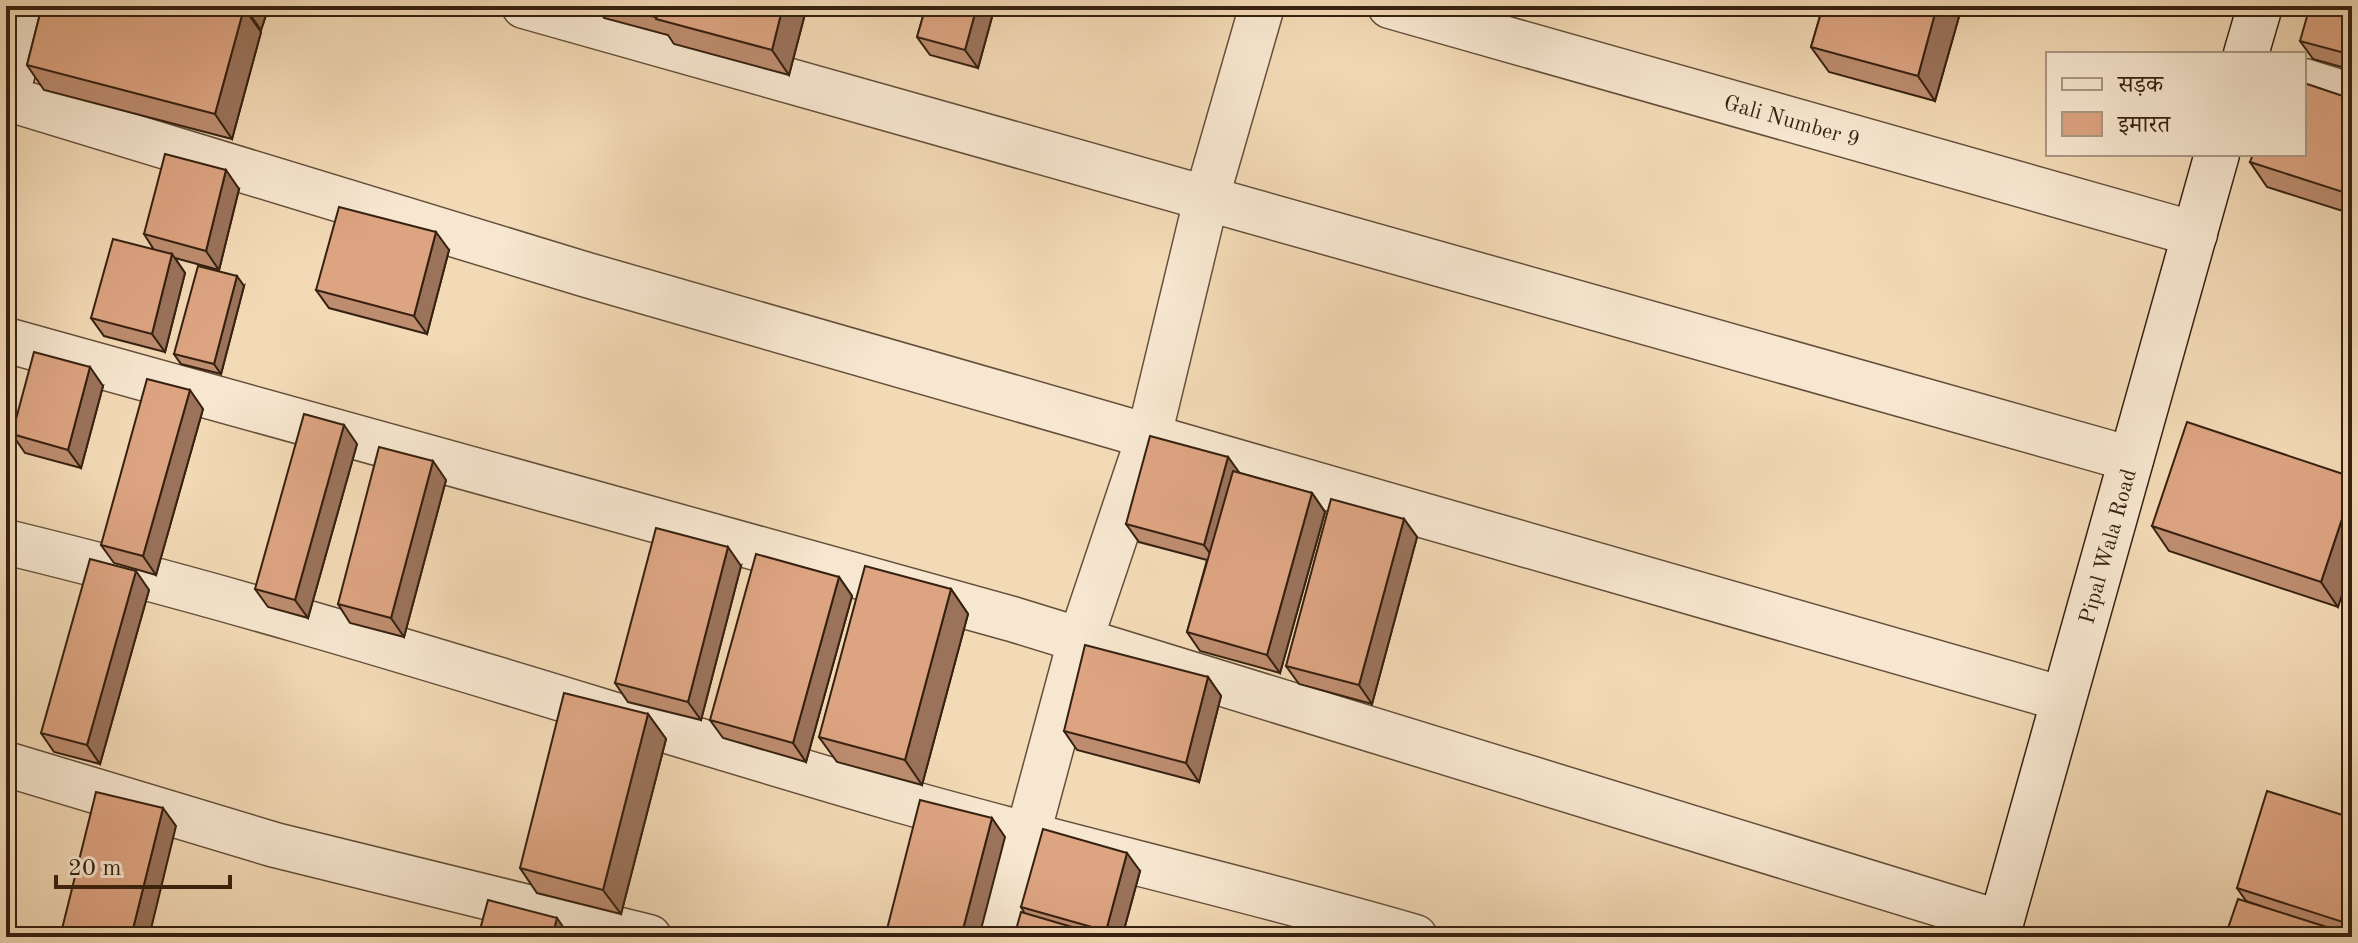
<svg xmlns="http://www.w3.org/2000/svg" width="2358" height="943" font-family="'Old Standard TT','Noto Serif Devanagari',serif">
<rect width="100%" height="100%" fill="#f3dab6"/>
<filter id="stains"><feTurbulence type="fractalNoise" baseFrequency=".0025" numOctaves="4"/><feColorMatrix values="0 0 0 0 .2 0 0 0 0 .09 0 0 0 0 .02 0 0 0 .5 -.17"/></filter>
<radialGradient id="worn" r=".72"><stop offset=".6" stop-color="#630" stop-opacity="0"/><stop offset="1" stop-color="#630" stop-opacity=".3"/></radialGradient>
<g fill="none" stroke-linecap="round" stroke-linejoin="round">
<!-- street casing -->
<g stroke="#654f3a" stroke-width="47">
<g id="street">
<polyline points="524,6 2131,459"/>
<path id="s1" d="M 1390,6 L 2195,234"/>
<polyline points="2304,81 2352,96"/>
<polyline points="6,98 587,275 2063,699"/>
<polyline points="6,340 1012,619 2001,923"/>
<path d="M 6,542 C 304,614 595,712 889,797 C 1063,847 1240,886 1415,937"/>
<polyline points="6,764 275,845 649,937"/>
<polyline points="1000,937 1080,641 1149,436 1206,200 1262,6"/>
</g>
</g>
<!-- secondary casing -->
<g stroke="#362110" stroke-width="47">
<g id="secondary">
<polyline points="2246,54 2260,6"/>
<polyline points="6,97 32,6"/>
<path id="s2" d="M 1997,937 L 2217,154"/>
</g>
</g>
<!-- street -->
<use href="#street" stroke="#f7e7d0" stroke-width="44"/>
<!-- secondary -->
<use href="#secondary" stroke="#f7e7d0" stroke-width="44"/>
</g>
<!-- wall -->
<g fill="#be8d70" stroke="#362110" stroke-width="2">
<polygon points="42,6 269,6 261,30 259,30 261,32 232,139 44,90 27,65"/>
<polygon points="596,6 807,6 789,75 674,44 668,35 604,18"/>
<polygon points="926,6 995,6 978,68 930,55 917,37"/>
<polygon points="1823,6 1962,6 1935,101 1829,72 1811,47"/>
<polygon points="2352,6 2352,70 2313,59 2300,41"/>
<polygon points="2352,99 2352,214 2267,187 2250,162"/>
<polygon points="239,189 219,270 175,258 185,273 165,352 104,336 91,318 154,250 144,234"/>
<polygon points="449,250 427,334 329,308 316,290"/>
<polygon points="244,286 221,374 181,364 174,354"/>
<polygon points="103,386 81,468 25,453 12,434"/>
<polygon points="203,409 156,575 114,563 101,545"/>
<polygon points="357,444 308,618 268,607 255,589"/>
<polygon points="1228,457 1239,473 1312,493 1325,512 1280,673 1200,651 1187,632 1207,560 1139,542 1126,524"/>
<polygon points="2352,477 2338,607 2169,551 2152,526"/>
<polygon points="446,480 404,637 350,623 338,604"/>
<polygon points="1404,519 1417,537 1372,704 1299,684 1286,666"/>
<polygon points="741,566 701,720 628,702 615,683"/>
<polygon points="839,577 852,596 806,762 723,738 710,720"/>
<polygon points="951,589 968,614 922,785 837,762 819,737"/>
<polygon points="149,590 100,764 54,752 41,733"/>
<polygon points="1208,677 1221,696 1199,782 1077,750 1064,731"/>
<polygon points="648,714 666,739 621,914 537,893 520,868"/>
<polygon points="2352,818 2352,937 2246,901 2237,888"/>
<polygon points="1140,871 1122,937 1014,937 1025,914 1021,907"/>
</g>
<!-- shaded-wall -->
<g fill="#9b735b" stroke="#362110" stroke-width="2">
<polygon points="244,6 269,6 261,30"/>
<polygon points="783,6 807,6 789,75 772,50"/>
<polygon points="977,6 995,6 978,68 965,50"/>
<polygon points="1937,6 1962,6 1935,101 1918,76"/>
<polygon points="244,8 261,32 232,139 215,114"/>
<polygon points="226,170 239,189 219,270 206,251"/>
<polygon points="436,232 449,250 427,334 414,316"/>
<polygon points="172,254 185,273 165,352 152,334"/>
<polygon points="237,276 244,286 221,374 214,364"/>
<polygon points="90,367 103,386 81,468 68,450"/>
<polygon points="190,390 203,409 156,575 143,556"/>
<polygon points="344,425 357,444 308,618 295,600"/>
<polygon points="1228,457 1241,475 1217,563 1204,545"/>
<polygon points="433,461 446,480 404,637 391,618"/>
<polygon points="2352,489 2352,565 2338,607 2321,582"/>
<polygon points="1312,493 1325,512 1280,673 1267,655"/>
<polygon points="1404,519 1417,537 1372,704 1359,685"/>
<polygon points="728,547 741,566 701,720 688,702"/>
<polygon points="136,571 149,590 100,764 87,745"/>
<polygon points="839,577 852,596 806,762 793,743"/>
<polygon points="951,589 968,614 922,785 905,760"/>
<polygon points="1208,677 1221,696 1199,782 1186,763"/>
<polygon points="648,714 666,739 621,914 603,890"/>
<polygon points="163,808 176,826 149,937 131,937"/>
<polygon points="992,818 1005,837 979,937 961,937"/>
<polygon points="1127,853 1140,871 1122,937 1110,937 1106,931"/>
<polygon points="557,918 570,937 552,937"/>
</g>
<!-- building -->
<g fill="#dda482" stroke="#362110" stroke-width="2">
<polygon points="42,6 238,6 244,8 215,114 27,65"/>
<polygon points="615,6 658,6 655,17"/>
<polygon points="660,6 783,6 772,50 656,19"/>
<polygon points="926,6 977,6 965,50 917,37"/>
<polygon points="1823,6 1937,6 1918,76 1811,47"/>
<polygon points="2310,6 2352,6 2352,55 2300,41"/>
<polygon points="2304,83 2352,99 2352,195 2250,162 2253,154 2304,154"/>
<polygon points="165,154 226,170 206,251 144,234"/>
<polygon points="339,207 436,232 414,316 316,290"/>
<polygon points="113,239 172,254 152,334 91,318"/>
<polygon points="198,266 237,276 214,364 174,354"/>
<polygon points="34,352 90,367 68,450 12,434"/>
<polygon points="147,379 190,390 143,556 101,545"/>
<polygon points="304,414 344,425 295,600 255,589"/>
<polygon points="2187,422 2352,477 2352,489 2321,582 2152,526"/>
<polygon points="1150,436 1228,457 1204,545 1126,524"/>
<polygon points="379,447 433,461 391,618 338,604"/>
<polygon points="1233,471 1312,493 1267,655 1187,632"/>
<polygon points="1331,499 1404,519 1359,685 1286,666"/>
<polygon points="656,528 728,547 688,702 615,683"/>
<polygon points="756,554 839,577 793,743 710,720"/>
<polygon points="90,559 136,571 87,745 41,733"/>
<polygon points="865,566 951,589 905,760 819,737"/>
<polygon points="1085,645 1208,677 1186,763 1064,731"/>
<polygon points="564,693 648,714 603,890 520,868"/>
<polygon points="2267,791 2352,818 2352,925 2237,888"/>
<polygon points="96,792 163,808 131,937 60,937"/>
<polygon points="920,800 992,818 961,937 885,937"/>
<polygon points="1043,829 1127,853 1106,931 1021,907"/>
<polygon points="2238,899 2352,935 2352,937 2225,937"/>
<polygon points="488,900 557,918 552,937 478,937"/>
<polygon points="1021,912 1106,937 1014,937"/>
</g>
<g text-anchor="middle" stroke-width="6" stroke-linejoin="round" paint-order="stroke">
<!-- street labels -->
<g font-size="22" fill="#362110" stroke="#f7e7d0">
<text dy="8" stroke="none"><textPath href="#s1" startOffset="418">Gali Number 9</textPath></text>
<text dy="8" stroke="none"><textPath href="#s2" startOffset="406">Pipal Wala Road</textPath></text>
</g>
</g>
<!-- margin -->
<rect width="2358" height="943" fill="none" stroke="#f3dab6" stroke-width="32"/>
<rect x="8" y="8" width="2342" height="927" fill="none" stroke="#362110" stroke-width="4"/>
<rect x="16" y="16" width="2326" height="911" fill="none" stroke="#362110" stroke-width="2"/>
<!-- legend -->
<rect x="2046" y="52" width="260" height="104" fill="#f7e7d0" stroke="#aa9883" stroke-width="2"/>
<rect x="2062" y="78" width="40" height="12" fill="#f7e7d0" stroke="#aa9883" stroke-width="2"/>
<text x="2118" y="92" font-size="24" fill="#362110">सड़क</text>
<rect x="2062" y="112" width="40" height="24" fill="#dda482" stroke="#aa9883" stroke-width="2"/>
<text x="2118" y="132" font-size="24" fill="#362110">इमारत</text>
<!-- scale -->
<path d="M56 875v12h174v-12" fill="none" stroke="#362110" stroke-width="4"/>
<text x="68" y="875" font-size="24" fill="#362110" stroke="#f7e7d0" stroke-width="6" paint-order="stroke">20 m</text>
<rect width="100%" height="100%" filter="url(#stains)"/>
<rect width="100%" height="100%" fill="url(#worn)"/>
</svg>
